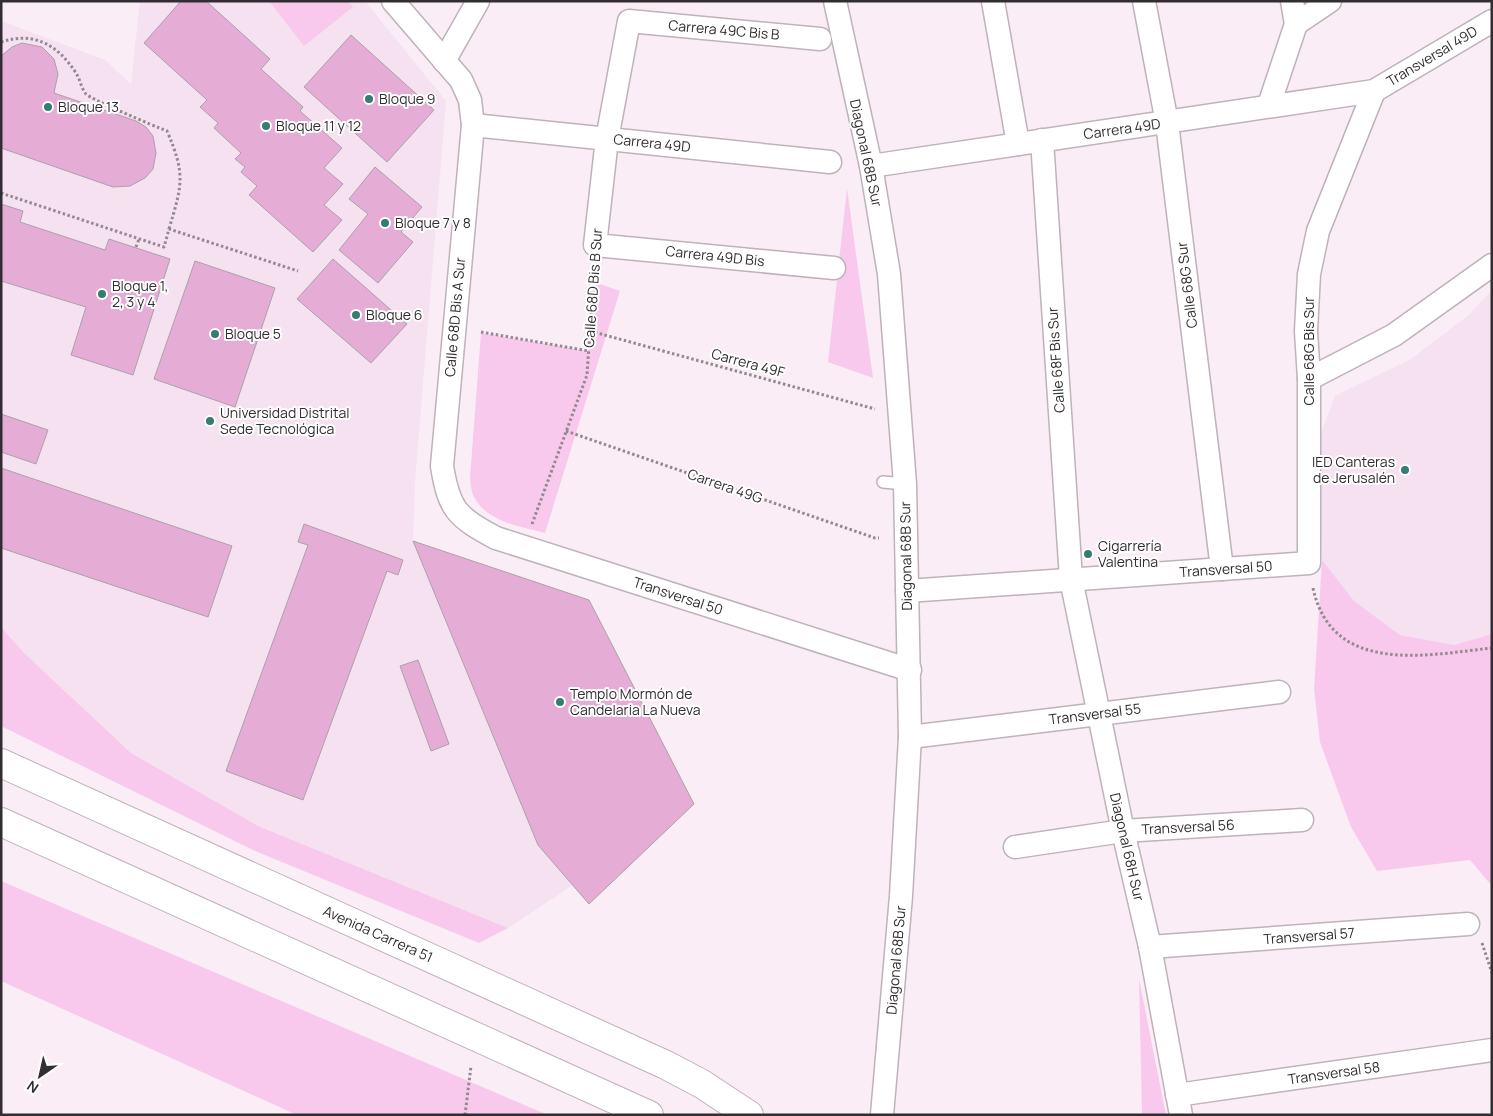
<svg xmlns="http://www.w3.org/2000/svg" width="1493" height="1116" font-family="Manrope,sans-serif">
<rect width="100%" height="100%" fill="#faedf6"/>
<!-- built -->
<g fill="#f5e1f0">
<polygon points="140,1 365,1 446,101 415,482 413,541 538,845 573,885 508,928 258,826 131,753 24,653 1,627 1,21 105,60 131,84"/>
<polygon points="1492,290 1492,634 1454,645 1400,635 1354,601 1322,560 1318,442 1335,396 1411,359 1469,315"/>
</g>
<!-- green -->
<g fill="#f8c9ec">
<polygon points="269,1 348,1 353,7 304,46"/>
<polygon points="847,188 873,378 828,362"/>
<path d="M 594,282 L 620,291 L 545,533 C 521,527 487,522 474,497 C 471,492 471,484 470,478 L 481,333 L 588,351 Z"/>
<polygon points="1322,560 1354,601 1400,635 1454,645 1492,634 1492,886 1470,860 1377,871 1351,827 1320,742 1314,689"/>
<polygon points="1,627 24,653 131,753 258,826 508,928 479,943 255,851 1,726"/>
<polygon points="1,881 548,1115 297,1115 1,981"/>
<polygon points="1139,979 1166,1115 1142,1115"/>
</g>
<!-- building -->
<g fill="#e5acd6" stroke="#aca0a9">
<polygon points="181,1 206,1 270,59 261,69 303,107 300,111 342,148 324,168 343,184 324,205 342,220 313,252 249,195 257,186 241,172 245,167 235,159 241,153 214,128 218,123 200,107 207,100 144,43"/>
<polygon points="351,35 434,110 387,162 304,87"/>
<polygon points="22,43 42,47 54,59 58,74 54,93 136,121 146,127 153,136 156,153 153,169 145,178 130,186 113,187 1,148 1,56 12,47"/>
<polygon points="375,167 422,207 401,232 413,242 378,283 339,250 368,214 349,199"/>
<polygon points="1,204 23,211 20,222 105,250 109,239 170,259 133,375 71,355 86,307 1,281"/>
<polygon points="333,259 407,324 371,363 297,299"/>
<polygon points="195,261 275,288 235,407 154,379"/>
<polygon points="1,414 48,430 36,464 1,452"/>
<polygon points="1,468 232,546 208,617 1,548"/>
<polygon points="304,524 403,560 398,575 387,571 303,800 226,771 308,545 298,542"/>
<polygon points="413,541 589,600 694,804 589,904 538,845"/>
<polygon points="418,660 449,744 431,751 400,666"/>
</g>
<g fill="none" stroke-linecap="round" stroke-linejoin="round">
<!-- service casing -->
<g stroke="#beb2bb" stroke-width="14">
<polyline id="service" points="883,482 905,484"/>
</g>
<!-- minor casing -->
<g stroke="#beb2bb" stroke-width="25">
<g id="minor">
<path d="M 393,1 L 461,80 L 470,100 L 473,125 L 442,466 C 449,510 457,517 496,538 L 910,670"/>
<polyline points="835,1 871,166 889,274 905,484 910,737 901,896 882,1115"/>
<polyline points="993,1 1018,144"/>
<polyline points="1144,1 1167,123 1222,569"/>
<polyline points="1296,24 1330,1"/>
<polyline points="820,39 629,21 607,139 595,245 834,268"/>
<polyline points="444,61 478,1"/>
<polyline points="1269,105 1296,24 1292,1"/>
<polyline points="473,125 830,162"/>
<polyline points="1042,140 1071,579 1123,831 1150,947 1181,1115"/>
<polyline points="871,166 1374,91 1492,21"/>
<polyline points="1309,379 1394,335 1492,265"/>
<polyline points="907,591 1309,563 1309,379 1306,331 1309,274 1318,231 1374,91"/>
<polyline points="910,737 1279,692"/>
<polyline points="1015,847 1123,831 1302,820"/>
<polyline points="1150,947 1468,924"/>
<polyline points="1177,1095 1492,1050"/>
</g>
</g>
<!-- tertiary casing -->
<g stroke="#beb2bb" stroke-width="30">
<g id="tertiary">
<polyline points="1,763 666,1065 702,1084 749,1115"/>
<polyline points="1,822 649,1115"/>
</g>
</g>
<!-- path -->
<g stroke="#92898f" stroke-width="3" stroke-dasharray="2.5 2.5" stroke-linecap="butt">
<path d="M 1,42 C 34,31 58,45 76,73 C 80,79 81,88 86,94 C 92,100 154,126 167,131 C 186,175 182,185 169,229"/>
<polyline points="1,193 164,247 169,229 298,271"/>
<polyline points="136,247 139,239"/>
<polyline points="590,331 875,409"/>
<polyline points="481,332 589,351"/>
<polyline points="566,431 875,538 879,538"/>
<polyline points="532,524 587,375 594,270"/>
<path d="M 1313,588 C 1332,676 1427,655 1492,648"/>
<polyline points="1482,943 1492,973"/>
<polyline points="465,1115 471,1066"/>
</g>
<!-- service -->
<use href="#service" stroke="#fff" stroke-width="11"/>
<!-- minor -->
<use href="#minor" stroke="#fff" stroke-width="22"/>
<!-- tertiary -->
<use href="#tertiary" stroke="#fff" stroke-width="28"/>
</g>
<!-- markers -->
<g fill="#357c74" stroke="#fff" stroke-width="2">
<circle cx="369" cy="99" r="5"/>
<circle cx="48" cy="107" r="5"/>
<circle cx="266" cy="126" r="5"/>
<circle cx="385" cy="223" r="5"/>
<circle cx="102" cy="294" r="5"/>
<circle cx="356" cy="315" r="5"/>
<circle cx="215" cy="334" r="5"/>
<circle cx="210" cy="421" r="5"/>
<circle cx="1405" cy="470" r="5"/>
<circle cx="1088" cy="554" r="5"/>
<circle cx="560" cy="702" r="5"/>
</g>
<g text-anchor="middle" stroke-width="4" stroke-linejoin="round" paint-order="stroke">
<!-- street labels -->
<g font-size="14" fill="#322d30" stroke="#fff">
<text transform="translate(724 30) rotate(5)" y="5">Carrera 49C Bis B</text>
<text transform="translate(1432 56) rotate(-31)" y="5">Transversal 49D</text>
<text transform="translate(1122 129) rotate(-8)" y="5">Carrera 49D</text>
<text transform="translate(652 143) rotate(6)" y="5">Carrera 49D</text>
<text transform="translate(866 153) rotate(78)" y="5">Diagonal 68B Sur</text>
<text transform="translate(715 256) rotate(6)" y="5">Carrera 49D Bis</text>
<text transform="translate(1187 285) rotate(-97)" y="5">Calle 68G Sur</text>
<text transform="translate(593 288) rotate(-86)" y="5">Calle 68D Bis B Sur</text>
<text transform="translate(455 317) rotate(-85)" y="5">Calle 68D Bis A Sur</text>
<text transform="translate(1309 351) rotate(-90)" y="5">Calle 68G Bis Sur</text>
<text transform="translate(1056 360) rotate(-94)" y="5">Calle 68F Bis Sur</text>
<text transform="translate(748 363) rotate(15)" y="5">Carrera 49F</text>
<text transform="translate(725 486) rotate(19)" y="5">Carrera 49G</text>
<text transform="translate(906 556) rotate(-91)" y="5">Diagonal 68B Sur</text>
<text transform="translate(1226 569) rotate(-4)" y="5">Transversal 50</text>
<text transform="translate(678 596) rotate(18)" y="5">Transversal 50</text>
<text transform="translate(1095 714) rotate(-7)" y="5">Transversal 55</text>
<text transform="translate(1188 827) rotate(-3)" y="5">Transversal 56</text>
<text transform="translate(1127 847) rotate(77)" y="5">Diagonal 68H Sur</text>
<text transform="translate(378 934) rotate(24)" y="5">Avenida Carrera 51</text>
<text transform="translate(1309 936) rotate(-4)" y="5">Transversal 57</text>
<text transform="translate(896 960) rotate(-85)" y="5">Diagonal 68B Sur</text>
<text transform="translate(1334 1073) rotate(-8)" y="5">Transversal 58</text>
</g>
<!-- poi labels -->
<g font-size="14" fill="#322d30" stroke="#fff" text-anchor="start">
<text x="379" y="104">Bloque 9</text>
<text x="58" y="112">Bloque 13</text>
<text x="276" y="131">Bloque 11 y 12</text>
<text x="395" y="228">Bloque 7 y 8</text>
<text x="112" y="291">Bloque 1,<tspan x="112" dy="16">2, 3 y 4</tspan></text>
<text x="366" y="320">Bloque 6</text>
<text x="225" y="339">Bloque 5</text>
<text x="220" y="418">Universidad Distrital<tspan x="220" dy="16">Sede Tecnológica</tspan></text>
<text x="1395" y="467" text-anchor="end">IED Canteras<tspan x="1395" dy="16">de Jerusalén</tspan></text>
<text x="1098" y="551">Cigarrería<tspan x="1098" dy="16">Valentina</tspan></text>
<text x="570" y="699">Templo Mormón de<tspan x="570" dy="16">Candelaria La Nueva</tspan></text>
</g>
</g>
<!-- border -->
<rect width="1493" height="1116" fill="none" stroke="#322d30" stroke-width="5"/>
<!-- north arrow -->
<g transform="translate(40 1076) rotate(214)" stroke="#ffffff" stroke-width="4" paint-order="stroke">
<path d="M0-4L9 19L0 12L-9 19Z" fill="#322d30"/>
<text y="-8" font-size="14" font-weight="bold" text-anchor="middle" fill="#322d30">N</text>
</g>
</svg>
